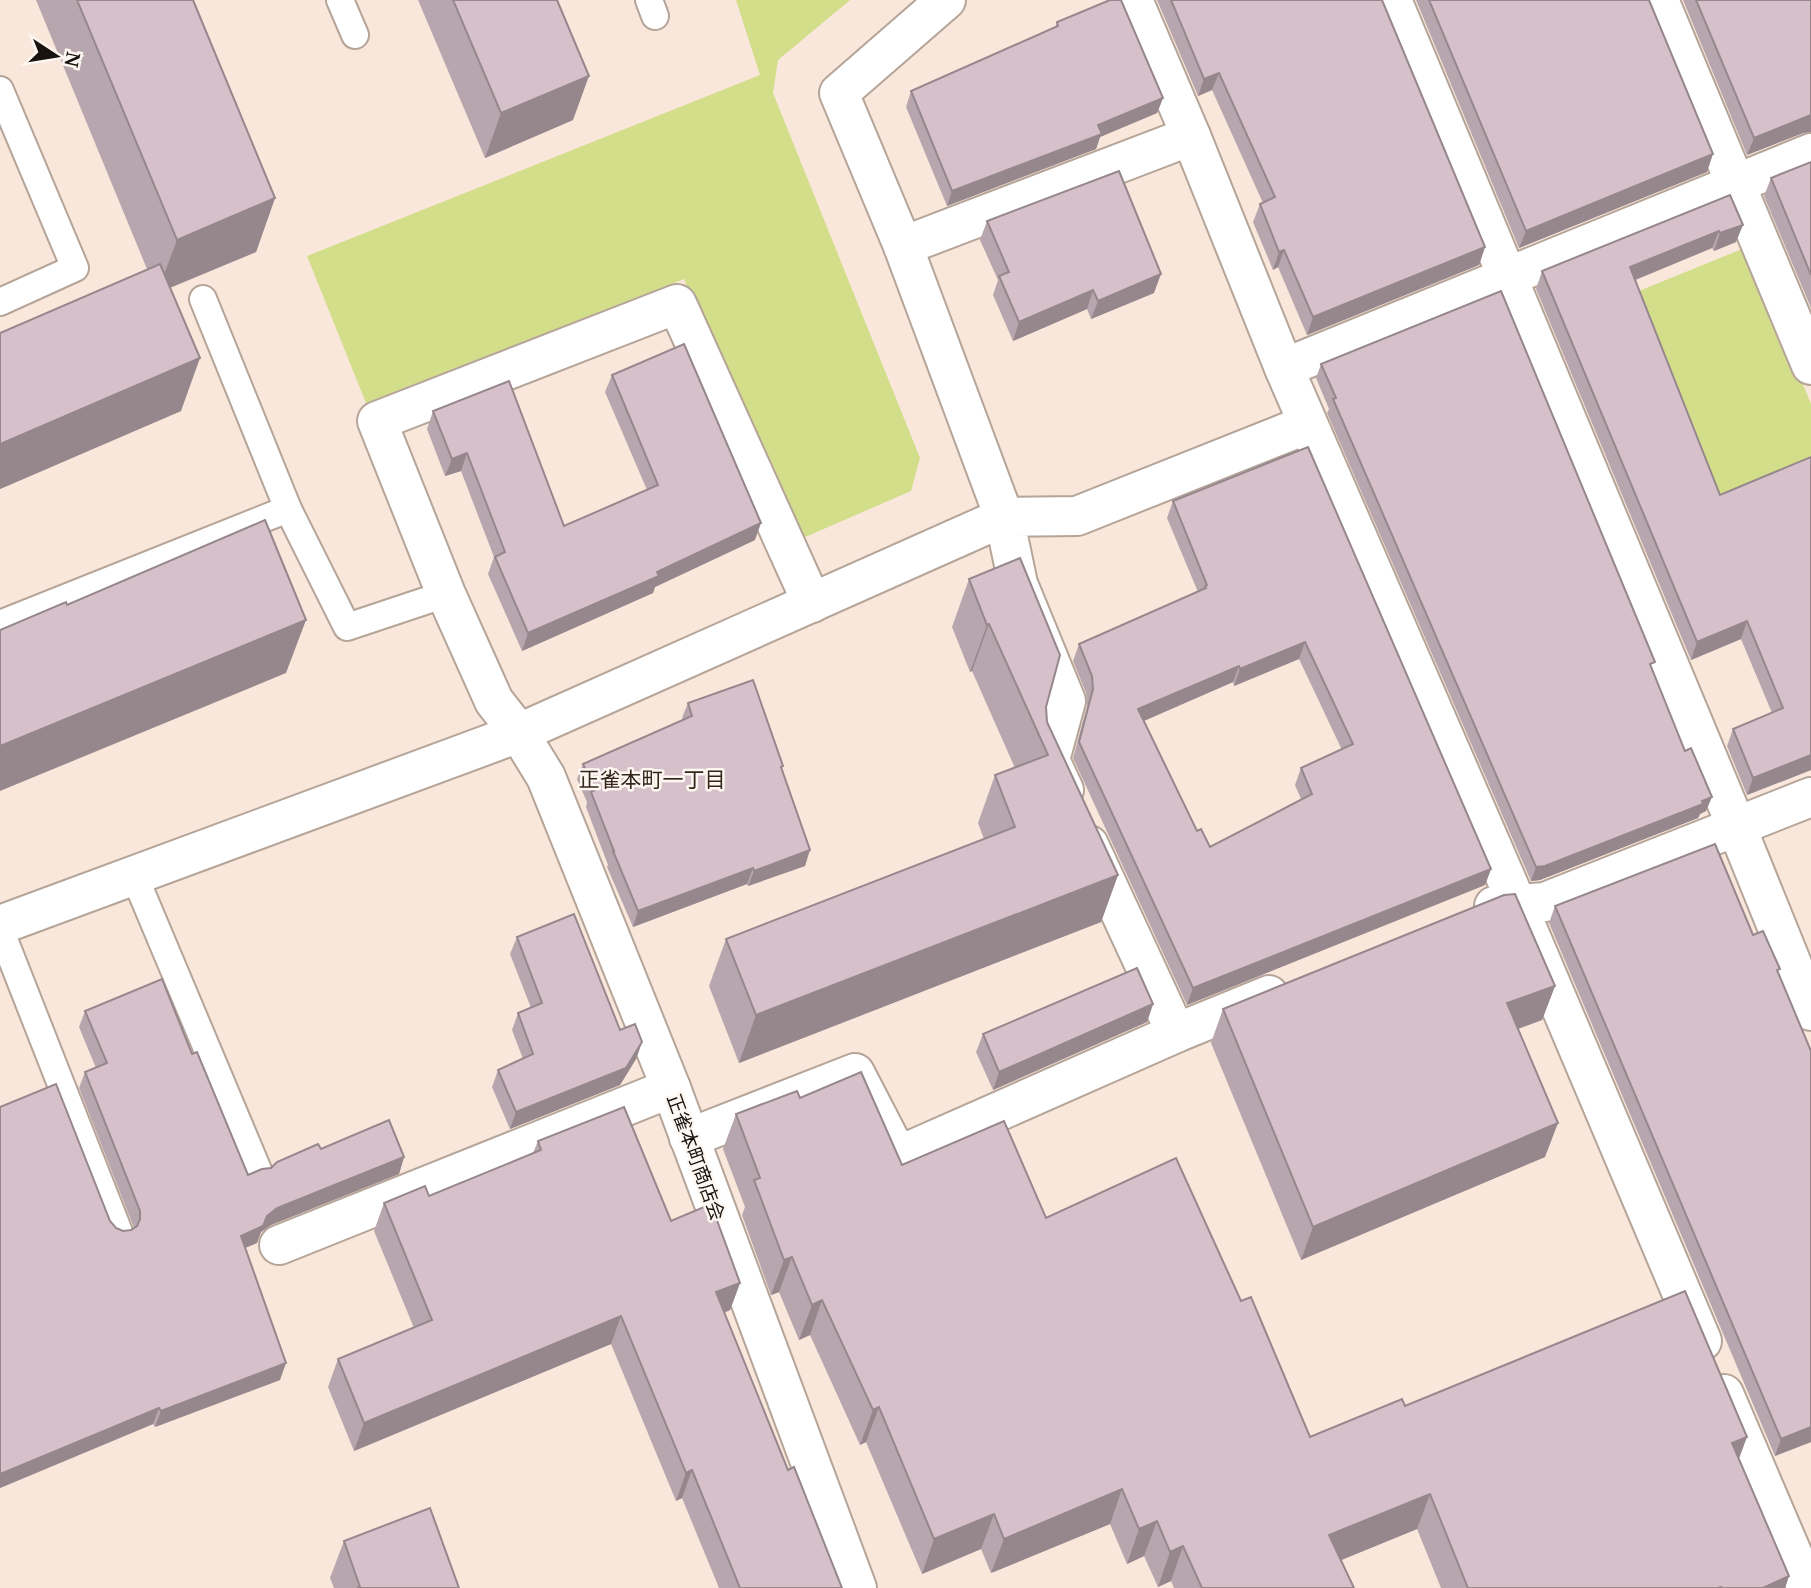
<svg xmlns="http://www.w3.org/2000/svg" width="1811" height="1588" font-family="'Noto Serif','Noto Sans JP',serif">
<rect width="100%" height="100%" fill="#f8e7da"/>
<!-- green -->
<g fill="#d3de8a">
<polygon points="736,0 850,0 778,60 773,93 920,458 911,491 803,538 684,279 366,403 307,256 760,75"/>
<polygon points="1747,247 1811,404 1811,458 1716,497 1634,293"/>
</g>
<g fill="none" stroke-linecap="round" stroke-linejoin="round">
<!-- service casing -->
<g stroke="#b5a498" stroke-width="30">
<g id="service">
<polyline points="340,0 355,35"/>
<polyline points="649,0 655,16"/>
<polyline points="0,90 75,268 0,302"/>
<polyline points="203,299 288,509 347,627 446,594"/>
<polyline points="0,624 288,509"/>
<polyline points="134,875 258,1170"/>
<polyline points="0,929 119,1232"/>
</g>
</g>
<!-- minor casing -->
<g stroke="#b5a498" stroke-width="42">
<g id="minor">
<polyline points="1133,0 1191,136 1284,368 1517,904 1702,1341"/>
<polyline points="1392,0 1737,828 1811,1011"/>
<polyline points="1659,0 1811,365"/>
<polyline points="903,246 1191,136"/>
<polyline points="1284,368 1811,153"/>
<polyline points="812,603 677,304 377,421 446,594 494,701 519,733 546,777 671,1088 857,1588"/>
<polyline points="519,733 1004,517 903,246 839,93 946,0"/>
<polyline points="1064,790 1050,760 1066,701 1018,584 1004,517 1077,516 1308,424"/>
<polyline points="1089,845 1176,1033"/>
<polyline points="1494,906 1545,902 1811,797"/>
<polyline points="689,1138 855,1073 898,1156 1176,1033 1269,995"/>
<polyline points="279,1245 671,1088"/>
<polyline points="1724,1394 1807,1588"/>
</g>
</g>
<!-- tertiary casing -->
<g stroke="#b5a498" stroke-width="42">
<polyline id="tertiary" points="0,925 519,733"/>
</g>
<!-- service -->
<use href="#service" stroke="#fff" stroke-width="26"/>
<!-- minor -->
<use href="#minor" stroke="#fff" stroke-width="38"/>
<!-- tertiary -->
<use href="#tertiary" stroke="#fff" stroke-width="38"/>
</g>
<!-- wall -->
<g fill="#b8a6ae" fill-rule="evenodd">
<polygon points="36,0 193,0 275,198 256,252 170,288 181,411 0,489 0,333 147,269"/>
<polygon points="418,0 557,0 573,120 485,158"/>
<polygon points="1157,0 1382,0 1485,247 1479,265 1307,335 1278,267 1273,270 1253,222 1260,204 1263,203 1212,90 1198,96"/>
<polygon points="1416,0 1649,0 1707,172 1519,248"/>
<polygon points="1683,0 1811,0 1811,132 1803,133 1747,155"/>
<polygon points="1057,22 1163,98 1157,113 1100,137 1096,149 947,206 906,107 911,91 1055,28"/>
<polygon points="1811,162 1811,308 1764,196 1771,178"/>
<polygon points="1730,195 1736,242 1714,251 1712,248 1635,280 1720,495 1811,457 1811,770 1747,795 1727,746 1733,729 1772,713 1741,639 1691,660 1536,289 1542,271"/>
<polygon points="987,221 1154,293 1091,319 1087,309 1013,341 993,295 998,280 980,240"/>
<polygon points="1321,364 1652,670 1706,811 1700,814 1698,818 1540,880 1531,881 1327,413 1329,409 1316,378"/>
<polygon points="612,375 755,540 655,587 653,593 522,651 488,574 494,557 461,471 445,476 427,429 433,411 564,526 647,490 605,392"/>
<path d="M 1308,447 L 1491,869 L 1485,885 L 1187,1005 L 1073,758 L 1087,706 L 1086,693 L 1073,661 L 1079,644 L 1198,592 L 1167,518 L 1173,501 ZM 1299,659 L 1342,750 L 1301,768 L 1295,785 L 1301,799 L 1210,847 L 1197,831 L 1144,721 L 1233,682 L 1234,686 Z"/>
<polygon points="969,579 1046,707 1047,722 1118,875 1101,922 739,1063 709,986 726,939 984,839 978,823 995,775 1015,768 972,671 970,672 952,627"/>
<polygon points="688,703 782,770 805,866 748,886 747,884 633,927 607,867 608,865 586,807 587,802 577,779 583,764 683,720 682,718"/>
<polygon points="1555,906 1753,935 1778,974 1811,1051 1811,1442 1775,1456 1549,923"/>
<polygon points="517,937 620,1030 642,1042 636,1059 620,1085 510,1129 492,1087 498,1070 523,1059 512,1030 518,1013 531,1008 510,954"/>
<polygon points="1555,986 1542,1020 1518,1029 1545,1157 1301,1260 1211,1043 1223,1009"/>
<polygon points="1153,1004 1147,1022 993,1090 976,1052 983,1034"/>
<polygon points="85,1011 192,1054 248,1175 321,1149 404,1157 399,1174 271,1225 261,1232 257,1243 245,1248 280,1380 155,1427 153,1424 0,1488 0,1107 116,1228 123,1231 131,1230 134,1228 79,1088 85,1072 96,1068 79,1027"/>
<polygon points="800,1098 902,1165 1046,1218 1241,1301 1310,1437 1405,1406 1739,1459 1789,1576 1785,1588 1441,1588 1417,1529 1341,1560 1354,1588 1174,1588 1171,1581 1158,1587 1144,1556 1127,1564 1110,1524 991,1573 981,1549 922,1574 866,1442 860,1445 810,1335 799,1340 779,1292 771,1295 742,1215 745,1207 723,1149 736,1114"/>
<polygon points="538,1141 671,1221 740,1283 730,1310 724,1313 788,1470 842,1588 719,1588 682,1498 676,1501 611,1344 354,1451 328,1387 338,1359 414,1328 374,1231 384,1203 429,1196 533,1153"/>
<polygon points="344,1541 459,1588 334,1588 330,1578"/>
</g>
<!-- shaded-wall -->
<g fill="#96878d">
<polygon points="1219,73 1212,90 1198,96 1204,79"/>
<polygon points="589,76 573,120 485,158 501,113"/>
<polygon points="1163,98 1157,113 1100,137 1096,149 947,206 952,191 1098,125"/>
<polygon points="1811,115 1811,132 1803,133 1747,155 1754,138"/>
<polygon points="1713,154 1707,172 1519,248 1526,231"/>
<polygon points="275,198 256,252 157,293 177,240"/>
<polygon points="1743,225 1736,242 1714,251 1720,233"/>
<polygon points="1719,231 1712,248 1623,285 1630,267"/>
<polygon points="1485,247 1479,265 1307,335 1313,317"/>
<polygon points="1284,250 1278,267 1273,270 1279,252"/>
<polygon points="1161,274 1154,293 1091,319 1098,301"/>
<polygon points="1093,290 1087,309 1013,341 1019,322"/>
<polygon points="200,358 181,411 0,489 0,444"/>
<polygon points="467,453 461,471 445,476 452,459"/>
<polygon points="761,523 755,540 655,587 653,593 522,651 528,633"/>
<polygon points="306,620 286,673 0,791 0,746"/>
<polygon points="1747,621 1741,639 1691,660 1697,642"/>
<polygon points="989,624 972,671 970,672 987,625"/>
<polygon points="1305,642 1299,659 1234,686 1240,669"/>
<polygon points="1239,666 1233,682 1132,726 1138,709"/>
<polygon points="1811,755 1811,770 1747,795 1753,778"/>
<polygon points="1712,797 1706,811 1700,814 1698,818 1540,880 1531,881 1536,867"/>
<polygon points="810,850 805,866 748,886 754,871"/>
<polygon points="753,868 747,884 633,927 638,911"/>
<polygon points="1491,869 1485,885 1187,1005 1193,988"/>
<polygon points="1118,875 1101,922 739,1063 756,1015"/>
<polygon points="1555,986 1542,1020 1495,1037 1507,1003"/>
<polygon points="1153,1004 1147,1022 993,1090 999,1072"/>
<polygon points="642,1042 636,1059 620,1085 510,1129 516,1112"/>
<polygon points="1558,1123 1545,1157 1301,1260 1313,1227"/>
<polygon points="404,1157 399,1174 271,1225 261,1232 257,1243 235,1252 241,1236 277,1208"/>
<polygon points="792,1257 779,1292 771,1295 784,1260"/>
<polygon points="740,1283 730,1310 706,1320 716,1292"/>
<polygon points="822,1300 810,1335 799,1340 812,1305"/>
<polygon points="621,1316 611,1344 354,1451 364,1423"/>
<polygon points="286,1363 280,1380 155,1427 161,1411"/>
<polygon points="879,1407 866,1442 860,1445 873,1410"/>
<polygon points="159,1408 153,1424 0,1488 0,1474"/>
<polygon points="1811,1427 1811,1442 1775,1456 1781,1439"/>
<polygon points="1747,1437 1734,1472 1732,1443"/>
<polygon points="692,1470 682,1498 676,1501 686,1473"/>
<polygon points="1122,1489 1110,1524 991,1573 1004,1539"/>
<polygon points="1430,1494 1417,1529 1317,1570 1329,1535"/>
<polygon points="994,1514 981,1549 922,1574 934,1539"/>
<polygon points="1157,1521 1144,1556 1127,1564 1139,1529"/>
<polygon points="1183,1546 1171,1581 1158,1587 1170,1552"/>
<polygon points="1789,1576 1785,1588 1763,1588"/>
</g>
<!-- building -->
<g fill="#d6c1ca" stroke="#96878d" stroke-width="2" fill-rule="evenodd">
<polygon points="77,0 193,0 275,198 177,240"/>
<polygon points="453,0 557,0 589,76 501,113"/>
<polygon points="1110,0 1121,0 1163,98 1098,125 1102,134 952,191 911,91 1058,26 1057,22"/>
<polygon points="1171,0 1382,0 1485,247 1313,317 1284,250 1279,252 1260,204 1275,197 1219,73 1204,79"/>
<polygon points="1429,0 1649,0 1713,154 1526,231"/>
<polygon points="1696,0 1811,0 1811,115 1754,138"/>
<polygon points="1811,162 1811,275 1771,178"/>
<polygon points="1119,171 1161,274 1098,301 1093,290 1019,322 999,276 1009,272 987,221"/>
<polygon points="1730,195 1743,225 1720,233 1719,231 1630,267 1720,495 1811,457 1811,755 1753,778 1733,729 1783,708 1747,621 1697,642 1542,271"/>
<polygon points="160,264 200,358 0,444 0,333"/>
<polygon points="1501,291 1655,662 1650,664 1685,751 1691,748 1712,797 1702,801 1703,804 1545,866 1536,867 1333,399 1336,398 1321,364"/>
<polygon points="684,344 761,523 657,572 659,576 528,633 495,557 505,552 467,453 452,459 433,411 509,381 564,526 658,485 612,375"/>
<path d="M 1308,447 L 1491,869 L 1193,988 L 1079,742 L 1093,689 L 1092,676 L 1079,644 L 1206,588 L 1205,586 L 1207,585 L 1173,501 ZM 1305,642 L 1353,744 L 1301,768 L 1312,794 L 1210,847 L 1201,829 L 1197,831 L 1138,709 L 1239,666 L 1240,669 Z"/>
<polygon points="265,520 306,620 0,746 0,630 66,602 67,605"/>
<polygon points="1020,558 1060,655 1046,707 1047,722 1118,875 756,1015 726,939 1015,827 995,775 1048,755 989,624 987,625 969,579"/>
<polygon points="753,680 783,766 781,767 810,850 754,871 753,868 638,911 613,851 614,851 591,792 595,790 583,764 692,716 688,703"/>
<polygon points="1715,844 1753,935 1763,931 1780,969 1777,970 1811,1051 1811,1427 1781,1439 1555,906"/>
<polygon points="1515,894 1555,986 1507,1003 1558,1123 1313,1227 1223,1009 1504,895"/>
<polygon points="574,914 620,1030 635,1024 642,1042 626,1068 516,1112 498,1070 533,1054 518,1013 542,1003 517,937"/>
<polygon points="1137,968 1153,1004 999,1072 983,1034"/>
<polygon points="162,979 192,1054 197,1052 248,1175 262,1169 271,1168 277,1162 318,1144 321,1149 389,1120 404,1157 277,1208 267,1216 263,1226 241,1236 286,1363 161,1411 159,1408 0,1474 0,1107 56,1084 110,1221 116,1228 123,1231 131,1230 137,1226 140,1219 140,1211 85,1072 107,1063 85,1011"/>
<polygon points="861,1072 902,1165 1004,1121 1046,1218 1176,1158 1241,1301 1251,1297 1310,1437 1402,1399 1405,1406 1685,1291 1747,1437 1732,1443 1789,1576 1763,1588 1722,1588 1721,1587 1718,1588 1468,1588 1430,1494 1329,1535 1354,1588 1202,1588 1183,1546 1170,1552 1157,1521 1139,1529 1122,1489 1004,1539 994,1514 934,1539 879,1407 873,1410 822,1300 812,1305 792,1257 784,1260 754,1180 760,1178 736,1114 797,1091 800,1098"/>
<polygon points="624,1107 671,1221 711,1204 740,1283 716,1292 788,1470 794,1467 842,1588 740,1588 692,1470 686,1473 621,1316 364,1423 338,1359 432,1320 384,1203 425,1186 429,1196 541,1150 538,1141"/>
<polygon points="430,1508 459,1588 357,1588 360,1587 344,1541"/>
</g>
<g text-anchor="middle" stroke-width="5" stroke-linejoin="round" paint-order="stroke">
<!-- street labels -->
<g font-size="19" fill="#19130f" stroke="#fef7f1">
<text transform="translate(696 1157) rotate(70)" y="7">正雀本町商店会</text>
</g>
<!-- neighbourhood labels -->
<g font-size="21" fill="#33261c" stroke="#fef7f1">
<text x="652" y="787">正雀本町一丁目</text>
</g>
</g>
<!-- north arrow -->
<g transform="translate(56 56) rotate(102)" stroke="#fef7f1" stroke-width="5" paint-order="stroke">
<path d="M0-5L12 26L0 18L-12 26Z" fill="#19130f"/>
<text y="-10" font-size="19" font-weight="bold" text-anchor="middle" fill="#19130f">N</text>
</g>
</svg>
